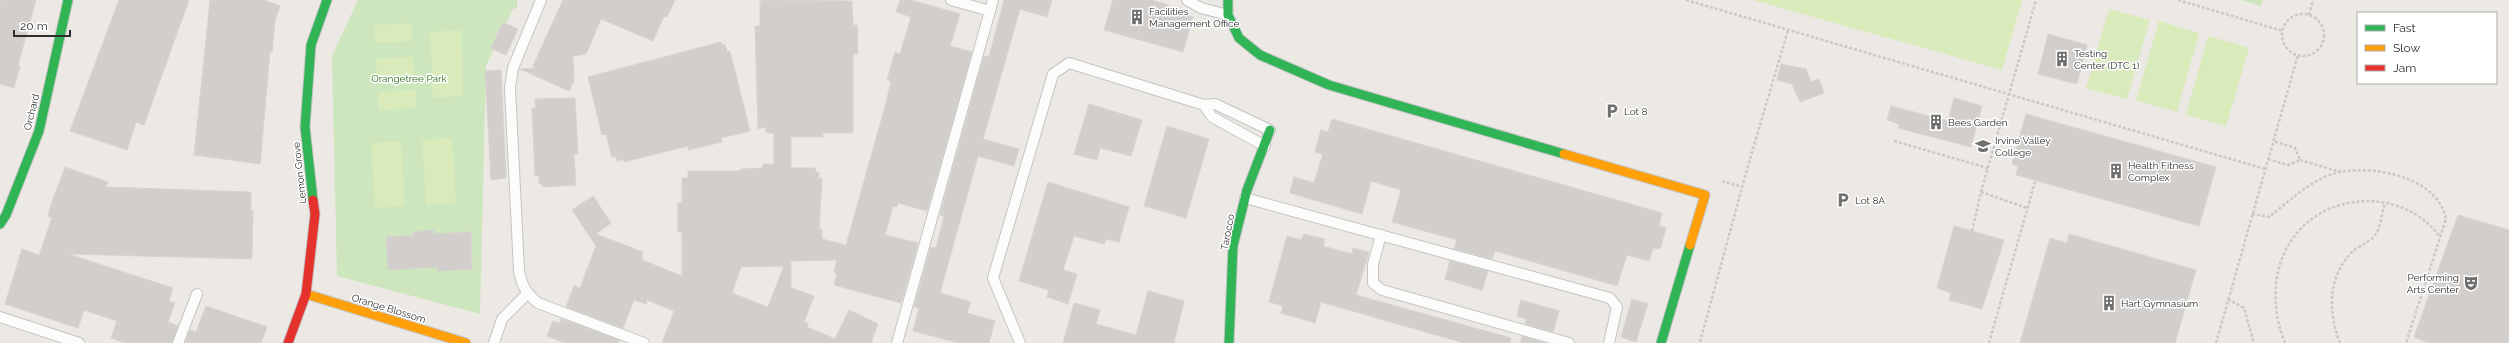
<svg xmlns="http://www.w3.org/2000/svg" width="2509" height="343" font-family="Raleway,sans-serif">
<rect width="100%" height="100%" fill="#ece8e4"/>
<!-- green -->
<g fill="#cee6be">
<polygon points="358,0 517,0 517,8 513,9 486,66 480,314 337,276 332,56"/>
<polygon points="2241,0 2263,0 2261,6"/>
</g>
<!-- pitch -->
<g fill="#d9eabb">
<polygon points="1753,0 2022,0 2002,70"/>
<polygon points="2109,9 2150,20 2127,99 2086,88"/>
<polygon points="2159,21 2199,33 2177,112 2136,100"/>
<polygon points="411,23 412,41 375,43 374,25"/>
<polygon points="461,30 463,96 433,98 430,32"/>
<polygon points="2208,36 2249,48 2226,126 2186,115"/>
<polygon points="413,57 414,75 377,77 376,59"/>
<polygon points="416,90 416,108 379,110 378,92"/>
<polygon points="452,138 456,203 426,205 422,140"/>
<polygon points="401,141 405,206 375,208 371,143"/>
</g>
<!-- building -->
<g fill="#d1cecb" stroke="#d7d4d0" fill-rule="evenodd">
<polygon points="0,0 36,0 18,65 20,66 14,88 0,84"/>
<polygon points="119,0 189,0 144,125 136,122 127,150 70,131"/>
<polygon points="210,0 263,0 280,6 275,20 272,52 270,52 260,164 194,155"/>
<polygon points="563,0 675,0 667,17 664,16 653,41 601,19 586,54 573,56 574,80 569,91 520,69 537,68 533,66"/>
<path d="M 762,0 L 852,1 L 853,25 L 857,25 L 858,54 L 853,54 L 853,133 L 823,133 L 823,137 L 791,137 L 791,168 L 815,168 L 816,172 L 819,172 L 819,179 L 822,178 L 819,229 L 822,229 L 822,239 L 846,245 L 886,103 L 891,81 L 887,80 L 895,52 L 900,54 L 911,17 L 896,12 L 900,0 L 911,0 L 960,14 L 950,46 L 972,52 L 927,211 L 898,203 L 897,207 L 893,206 L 885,235 L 918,243 L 901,303 L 834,285 L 837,273 L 834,272 L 837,260 L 791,261 L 791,288 L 814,296 L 804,322 L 808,323 L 807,327 L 835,339 L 849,310 L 878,324 L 871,343 L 662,343 L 674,311 L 647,300 L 646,304 L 634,300 L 623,328 L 566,307 L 574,286 L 580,288 L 596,246 L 572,210 L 593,196 L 611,223 L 596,234 L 643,252 L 642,260 L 682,276 L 682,232 L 678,232 L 678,203 L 682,203 L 682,178 L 688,178 L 688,171 L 740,171 L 741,169 L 763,168 L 763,164 L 774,164 L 774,134 L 766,132 L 766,127 L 758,129 L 755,26 L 760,26 L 760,2 ZM 784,266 L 768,307 L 732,293 L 741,267 Z"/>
<polygon points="1004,0 1052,0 1047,17 1020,9 983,139 1019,149 1014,166 978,156 940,293 971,302 967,313 995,321 989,343 959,343 913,331 919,308 914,307 931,247 936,248 944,216 940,215 984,56 989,57"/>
<polygon points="1113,0 1151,0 1169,5 1168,9 1193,17 1183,52 1104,30"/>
<polygon points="503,22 518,29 506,55 491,48"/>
<polygon points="2048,34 2087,45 2077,84 2038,74"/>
<polygon points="721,42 722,45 725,44 727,52 730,51 750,131 721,138 722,142 688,150 688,146 624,162 624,159 617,161 616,156 612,157 606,134 602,135 588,77"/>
<polygon points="1781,64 1806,69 1811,82 1819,79 1824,93 1800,102 1792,84 1777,80"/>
<polygon points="501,70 506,178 491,180 485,71"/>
<polygon points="575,98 578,154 574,153 576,185 543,187 543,184 539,184 539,176 535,176 532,108 536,108 535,99"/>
<polygon points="1954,98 1982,106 1971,147 1898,128 1899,124 1887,120 1891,106 1948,121"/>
<polygon points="1089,104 1142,120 1131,156 1100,148 1097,160 1074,154"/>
<polygon points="2026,114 2216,167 2199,226 2016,175 2018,166 2012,164"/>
<polygon points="1332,119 1662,213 1659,226 1666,228 1660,249 1653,248 1649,261 1627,255 1617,286 1495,251 1492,259 1454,249 1457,240 1392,222 1401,190 1371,181 1362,214 1290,193 1294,177 1314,183 1323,154 1315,152 1321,130 1328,132"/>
<polygon points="1167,126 1209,139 1186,218 1144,206"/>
<polygon points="65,167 108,182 106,187 249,192 251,193 251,211 253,211 252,259 68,254 173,288 169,301 175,303 168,322 178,326 172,343 126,343 111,338 117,321 84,310 78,328 5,304 22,249 39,255 52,218 48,216 52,202"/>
<polygon points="1048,182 1129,207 1119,242 1106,239 1104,244 1074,236 1063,270 1077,274 1068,304 1047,297 1049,290 1019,281"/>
<polygon points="2458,215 2509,230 2509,343 2429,343 2414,337"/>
<polygon points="1954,226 2004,240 1982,309 1949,300 1951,293 1937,288"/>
<polygon points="434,230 434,234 471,232 472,269 438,271 438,267 388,270 386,237 414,235 414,232"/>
<polygon points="1304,234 1325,239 1323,246 1352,254 1353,248 1369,252 1356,295 1511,338 1510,343 1464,343 1321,302 1315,323 1281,313 1283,306 1269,302 1287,236 1301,240"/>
<polygon points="2069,234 2196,270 2175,343 2020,343 2050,238 2067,243"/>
<polygon points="1450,261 1488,271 1482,290 1445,279"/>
<polygon points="1148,291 1184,301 1174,343 1063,343 1074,303 1100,310 1096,324 1136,335"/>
<polygon points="1632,299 1648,304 1636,342 1621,337"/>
<polygon points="1521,300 1559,311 1553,332 1525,324 1527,319 1517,316"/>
<polygon points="206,306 267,327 261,343 185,343 190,330 196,332"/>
<polygon points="561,319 619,340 618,343 565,343 547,336 553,321 560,323"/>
<polygon points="1522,336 1545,343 1520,343"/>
</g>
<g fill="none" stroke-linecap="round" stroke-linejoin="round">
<!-- lane casing -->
<g stroke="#c5c4c5" stroke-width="12">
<g id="lane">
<path d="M 541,0 L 513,68 L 510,88 L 519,271 C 522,286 526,293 538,303 L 644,343"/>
<polyline points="951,0 990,11"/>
<polyline points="1187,0 1201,8 1228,15"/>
<polyline points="1204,105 1212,117 1265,146"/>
<polyline points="1245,198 1610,298 1617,307 1609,343"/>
<polyline points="1381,235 1373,264 1373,283 1382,290 1569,343"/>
<polyline points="0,317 79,343"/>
<polyline points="178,343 197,294"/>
<polyline points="494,343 502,319 527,294"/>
<polyline points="897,343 993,0"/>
<polyline points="1020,343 993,278 1053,74 1069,63 1204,105 1215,104 1270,130"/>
</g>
</g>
<!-- fast casing -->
<g stroke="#c5c4c5" stroke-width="11">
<g id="fast">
<polyline points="1228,0 1228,15 1239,38 1260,55 1329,85 1564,154"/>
<polyline points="313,200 305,127 311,45 327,0"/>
<polyline points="0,224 6,215 39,131 68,0"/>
<polyline points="1229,343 1233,246 1247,190 1270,130"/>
<polyline points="1661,343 1690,245"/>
</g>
</g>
<!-- slow casing -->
<g stroke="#c5c4c5" stroke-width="11">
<g id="slow">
<polyline points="1564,154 1705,195 1690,245"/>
<polyline points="306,294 466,343"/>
</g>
</g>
<!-- jam casing -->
<g stroke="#c5c4c5" stroke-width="11">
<polyline id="jam" points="288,343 306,294 315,214 313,200"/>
</g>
<!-- path -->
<g stroke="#c9c9c8" stroke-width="2.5" stroke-dasharray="3 2" stroke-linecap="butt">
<polyline points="1686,0 2265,169"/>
<polyline points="2178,0 2283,31"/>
<circle cx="2303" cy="35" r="21"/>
<polyline points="2309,15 2313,0"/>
<polyline points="1894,141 1988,168"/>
<polyline points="2268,159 2288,165 2300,160 2295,148 2273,141"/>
<polyline points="2300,160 2341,172"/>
<polyline points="1722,181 1742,187"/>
<polyline points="1981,192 2027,208"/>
<path d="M 2252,214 L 2269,217 C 2291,200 2313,177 2341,172 C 2377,165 2438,178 2446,219 L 2406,343"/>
<polyline points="1972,231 1981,192 2036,0"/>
<polyline points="2228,299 2244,308 2254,343"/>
<polyline points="1700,342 1746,173 1788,30"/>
<polyline points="1989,343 2035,182"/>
<polyline points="2216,343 2298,55"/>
<path d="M 2285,343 C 2272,311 2271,271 2291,241 C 2325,189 2405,188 2440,237"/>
<path d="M 2340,343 C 2328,311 2327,277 2353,251 C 2360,245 2373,241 2377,232 C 2381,224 2382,212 2385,203"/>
</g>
<!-- lane -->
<use href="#lane" stroke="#fcfcfb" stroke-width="10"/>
<!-- fast -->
<use href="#fast" stroke="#30b455" stroke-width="9"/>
<!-- slow -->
<use href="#slow" stroke="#ff9f0a" stroke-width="9"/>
<!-- jam -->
<use href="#jam" stroke="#e5322d" stroke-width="9"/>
</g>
<!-- icons -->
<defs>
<g id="building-bare" transform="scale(1.2)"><path d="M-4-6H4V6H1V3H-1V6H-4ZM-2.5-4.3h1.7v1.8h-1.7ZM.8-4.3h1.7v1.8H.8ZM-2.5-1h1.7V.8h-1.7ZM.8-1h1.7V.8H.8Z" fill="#706f6e" stroke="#fff" stroke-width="2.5" paint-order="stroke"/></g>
<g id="parking-bare" transform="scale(1.2)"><path d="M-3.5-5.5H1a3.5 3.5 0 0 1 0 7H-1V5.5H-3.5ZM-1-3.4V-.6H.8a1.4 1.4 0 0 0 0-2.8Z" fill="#706f6e" stroke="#fff" stroke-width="2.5" paint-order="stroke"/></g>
<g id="university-bare" transform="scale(1.2)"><path d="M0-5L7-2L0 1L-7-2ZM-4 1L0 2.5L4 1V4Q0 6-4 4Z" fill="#706f6e" stroke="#fff" stroke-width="2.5" paint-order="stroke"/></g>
<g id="theatre-bare" transform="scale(1.2)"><path d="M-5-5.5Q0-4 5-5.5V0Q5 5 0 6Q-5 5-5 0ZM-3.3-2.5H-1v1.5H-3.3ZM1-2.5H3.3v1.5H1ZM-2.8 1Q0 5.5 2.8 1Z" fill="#706f6e" stroke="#fff" stroke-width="2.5" paint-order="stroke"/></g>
</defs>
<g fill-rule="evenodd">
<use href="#building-bare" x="1137" y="17"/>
<use href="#building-bare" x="2062" y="59"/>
<use href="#parking-bare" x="1612" y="111"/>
<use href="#building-bare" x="1936" y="122"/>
<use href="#university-bare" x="1983" y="146"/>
<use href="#building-bare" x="2116" y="171"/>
<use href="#parking-bare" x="1843" y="200"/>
<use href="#theatre-bare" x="2471" y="283"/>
<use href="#building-bare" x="2109" y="303"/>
</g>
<g text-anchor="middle" stroke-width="3" stroke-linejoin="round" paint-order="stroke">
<!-- poi labels -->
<g font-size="10" fill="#2e2e2e" stroke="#fff" text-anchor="start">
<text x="1149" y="15">Facilities<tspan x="1149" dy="12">Management Office</tspan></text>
<text x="2074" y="57">Testing<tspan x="2074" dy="12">Center (DTC 1)</tspan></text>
<text x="1624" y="115">Lot 8</text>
<text x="1948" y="126">Bees Garden</text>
<text x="1995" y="144">Irvine Valley<tspan x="1995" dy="12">College</tspan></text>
<text x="2128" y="169">Health Fitness<tspan x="2128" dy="12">Complex</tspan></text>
<text x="1855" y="204">Lot 8A</text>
<text x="2459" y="281" text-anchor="end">Performing<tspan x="2459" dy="12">Arts Center</tspan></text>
<text x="2121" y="307">Hart Gymnasium</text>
</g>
<!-- park labels -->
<g font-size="10" fill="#2c6e1b" stroke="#fff">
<text x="409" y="82">Orangetree Park</text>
</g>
<!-- street labels -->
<g font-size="10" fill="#2e2e2e" stroke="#fff">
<text transform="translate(31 112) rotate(-76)" y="4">Orchard</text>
<text transform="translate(299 173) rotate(-96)" y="4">Lemon Grove</text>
<text transform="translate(1227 232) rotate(-79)" y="4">Tarocco</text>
<text transform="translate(389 308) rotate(17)" y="4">Orange Blossom</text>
</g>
</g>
<!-- legend -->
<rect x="2357" y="12" width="140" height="72" fill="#ffffff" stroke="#ababab"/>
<rect x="2365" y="25" width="20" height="6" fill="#30b455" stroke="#ababab"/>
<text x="2393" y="32" font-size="12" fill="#2e2e2e">Fast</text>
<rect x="2365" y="45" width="20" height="6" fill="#ff9f0a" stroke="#ababab"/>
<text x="2393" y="52" font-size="12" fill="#2e2e2e">Slow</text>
<rect x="2365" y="65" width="20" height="6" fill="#e5322d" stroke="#ababab"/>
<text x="2393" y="72" font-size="12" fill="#2e2e2e">Jam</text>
<!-- scale -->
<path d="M14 30v6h56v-6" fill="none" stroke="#2e2e2e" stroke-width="2"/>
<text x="20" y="30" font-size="12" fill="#2e2e2e" stroke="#ffffff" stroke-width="3" paint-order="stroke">20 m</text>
</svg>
